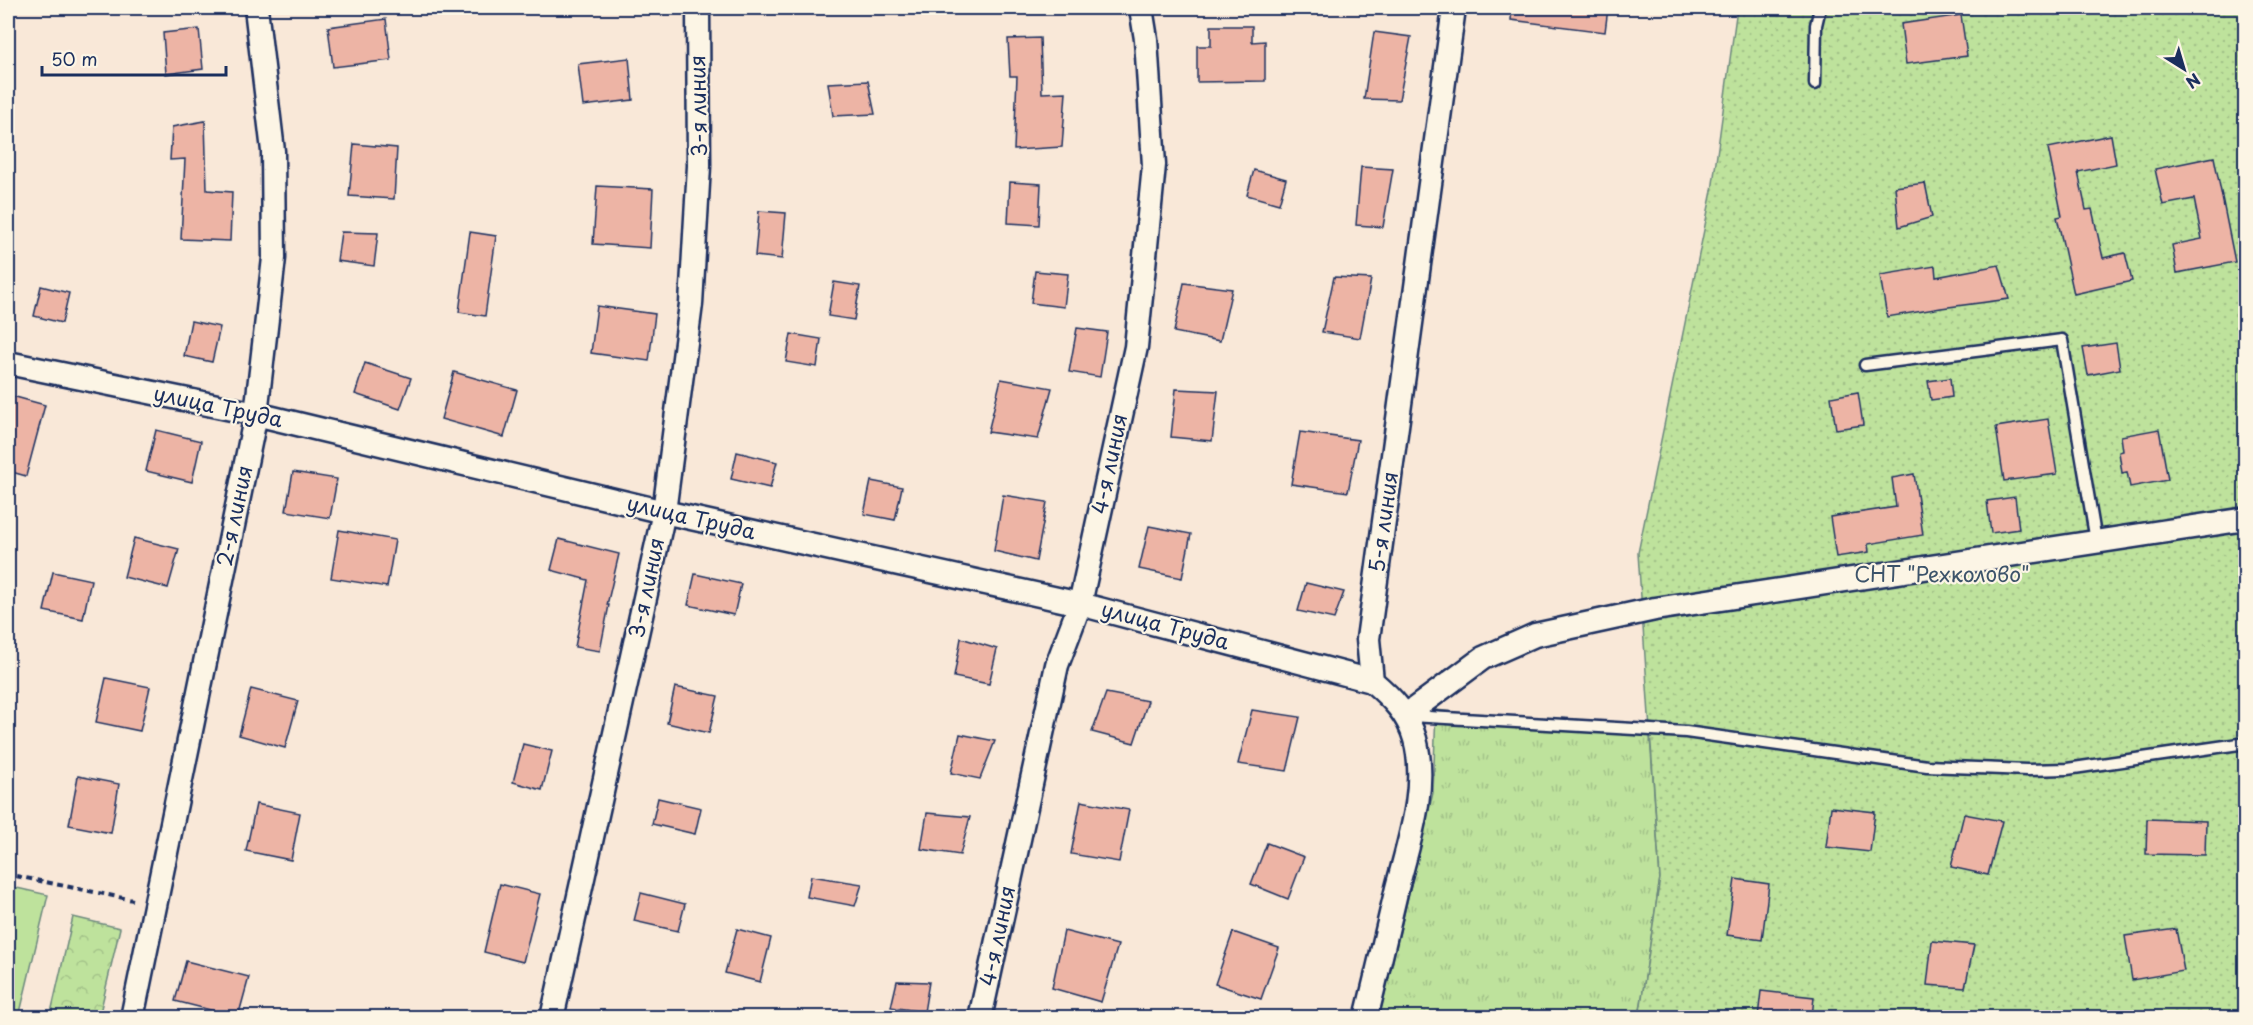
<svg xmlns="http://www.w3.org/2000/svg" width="2253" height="1025" font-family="'Playpen Sans',sans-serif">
<defs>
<pattern id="grass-tufts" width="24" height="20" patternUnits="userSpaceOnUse" patternTransform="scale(1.5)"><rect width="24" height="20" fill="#bee29c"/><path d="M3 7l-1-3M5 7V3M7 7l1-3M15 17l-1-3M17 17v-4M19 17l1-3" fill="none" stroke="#a3c289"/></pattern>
<pattern id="forest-crowns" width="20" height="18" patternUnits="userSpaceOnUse" patternTransform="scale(1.5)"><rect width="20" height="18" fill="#bee29c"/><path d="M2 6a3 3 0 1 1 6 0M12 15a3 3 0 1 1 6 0" fill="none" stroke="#a3c289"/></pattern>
<pattern id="garden-dots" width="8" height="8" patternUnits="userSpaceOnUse" patternTransform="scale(1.5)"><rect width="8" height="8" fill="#bee29c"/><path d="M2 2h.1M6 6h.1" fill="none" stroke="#a3c289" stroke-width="1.8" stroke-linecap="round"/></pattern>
</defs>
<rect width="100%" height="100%" fill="#f9e8d8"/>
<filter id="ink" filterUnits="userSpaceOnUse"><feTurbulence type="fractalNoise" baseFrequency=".0167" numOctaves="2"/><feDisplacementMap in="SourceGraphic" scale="12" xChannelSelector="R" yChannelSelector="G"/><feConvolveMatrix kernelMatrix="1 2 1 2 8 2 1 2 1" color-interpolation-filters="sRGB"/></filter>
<g filter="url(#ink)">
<!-- grass -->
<polygon fill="url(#grass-tufts)" stroke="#6c887d" stroke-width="1.5" points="1436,710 1650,736 1660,878 1639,1017 1379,1018 1433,793"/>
<!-- forest -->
<polygon fill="url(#forest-crowns)" stroke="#6c887d" stroke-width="1.5" points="73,917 120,928 99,1017 50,1017"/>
<!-- garden -->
<polygon fill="url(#garden-dots)" stroke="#6c887d" stroke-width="1.5" points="1737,8 2245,8 2245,1017 1639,1018 1660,878 1638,553 1712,191"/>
<!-- pitch -->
<polygon fill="#bee29c" stroke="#6c887d" stroke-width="1.5" points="8,886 48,895 19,1017 8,1017"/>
<!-- building -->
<g fill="#edb4a5" stroke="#1b2f5e" stroke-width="1.5">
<polygon points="1512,8 1608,8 1605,32 1511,20"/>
<polygon points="1961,15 1967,56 1906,64 1901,24"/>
<polygon points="386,19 391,60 333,67 328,27"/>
<polygon points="1211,26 1252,26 1252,42 1265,41 1265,81 1197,82 1197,46 1211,46"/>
<polygon points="199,29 203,69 166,74 163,33"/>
<polygon points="1374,32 1411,37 1399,100 1364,99"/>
<polygon points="1040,38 1042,93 1066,92 1062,147 1014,150 1017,76 1010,76 1008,39"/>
<polygon points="629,58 633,100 583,106 578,64"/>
<polygon points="868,81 875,114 833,116 828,83"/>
<polygon points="205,121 207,190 232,192 230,241 181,239 185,159 170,160 172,127"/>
<polygon points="2111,135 2116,164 2078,172 2086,210 2092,209 2103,258 2125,253 2132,281 2074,294 2057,217 2062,216 2048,148"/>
<polygon points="354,144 397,148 394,199 349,196"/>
<polygon points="2214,157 2235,262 2177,273 2172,245 2202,239 2194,199 2163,205 2155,169"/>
<polygon points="1361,167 1393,169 1383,227 1356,225"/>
<polygon points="1254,170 1286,179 1279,204 1247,195"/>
<polygon points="1010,182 1041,184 1039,225 1008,223"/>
<polygon points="1925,183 1932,217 1899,227 1895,187"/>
<polygon points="597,186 653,189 650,248 593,244"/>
<polygon points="759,211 786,213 782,259 755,256"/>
<polygon points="341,232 378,233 374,266 337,261"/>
<polygon points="470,232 496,236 485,316 459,312"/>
<polygon points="1999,265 2009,299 1941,308 1887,317 1880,275 1935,266 1936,277"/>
<polygon points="1035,271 1068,274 1064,307 1031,303"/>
<polygon points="1334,277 1371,279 1360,338 1322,332"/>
<polygon points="834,282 860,286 854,320 828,316"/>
<polygon points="1184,283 1232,289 1220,341 1174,332"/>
<polygon points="41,286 69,293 62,323 34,316"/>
<polygon points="597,306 655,314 649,361 591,353"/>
<polygon points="191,321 220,327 212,362 184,356"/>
<polygon points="1077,328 1107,332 1100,377 1069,372"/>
<polygon points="791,334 821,339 817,367 786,362"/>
<polygon points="2116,343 2120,369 2088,375 2083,348"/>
<polygon points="365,363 411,378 400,409 355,394"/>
<polygon points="454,372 517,390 504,437 441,419"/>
<polygon points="1950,378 1952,397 1931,400 1928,381"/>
<polygon points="1001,379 1052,388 1038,439 988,432"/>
<polygon points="1176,389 1218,391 1212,441 1171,437"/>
<polygon points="1858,392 1863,425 1836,429 1831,397"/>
<polygon points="12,396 45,405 26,476 8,471 8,414"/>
<polygon points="2048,419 2057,474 2004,481 1996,427"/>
<polygon points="2159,429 2168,480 2130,487 2127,472 2122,473 2119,452 2123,451 2121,436"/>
<polygon points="156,430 201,441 192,482 146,471"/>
<polygon points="1300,432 1358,440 1348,492 1291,484"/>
<polygon points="737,452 777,462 770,488 731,479"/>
<polygon points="293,472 337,479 330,518 286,511"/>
<polygon points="1914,474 1923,535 1868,544 1869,552 1836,557 1830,517 1896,507 1892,478"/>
<polygon points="871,481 902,487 895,520 864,514"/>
<polygon points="1003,495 1047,502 1036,561 994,551"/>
<polygon points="2015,497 2019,529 1991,533 1987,501"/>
<polygon points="1149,526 1191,534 1182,578 1139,569"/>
<polygon points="339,530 395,540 387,587 331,578"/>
<polygon points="134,538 179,549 168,588 124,577"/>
<polygon points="559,539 619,554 607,605 609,605 600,651 575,647 588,580 551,570"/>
<polygon points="53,572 91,580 83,619 44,611"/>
<polygon points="695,574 741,584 734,615 688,605"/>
<polygon points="1306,583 1344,592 1334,619 1298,611"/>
<polygon points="961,638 997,649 989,684 954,677"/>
<polygon points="106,678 150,687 140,731 96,722"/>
<polygon points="675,687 718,696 709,733 667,723"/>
<polygon points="251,689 298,701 285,748 239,735"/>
<polygon points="1106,693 1148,701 1134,743 1092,732"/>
<polygon points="1252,710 1300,717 1287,771 1238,764"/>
<polygon points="960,734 995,741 980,779 951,773"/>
<polygon points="523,744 552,751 542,790 513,782"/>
<polygon points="78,776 119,784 111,833 69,825"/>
<polygon points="658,798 701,808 695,834 652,824"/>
<polygon points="1081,801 1129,810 1119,862 1071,854"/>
<polygon points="256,804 300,813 291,860 246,851"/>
<polygon points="1831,807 1875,812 1870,852 1826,847"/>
<polygon points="927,813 970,817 960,855 921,849"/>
<polygon points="1964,814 2002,821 1988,875 1951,867"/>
<polygon points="2147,819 2206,821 2205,855 2146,854"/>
<polygon points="1267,843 1304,857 1288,899 1251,884"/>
<polygon points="811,876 862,884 855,906 807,897"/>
<polygon points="1735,879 1769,884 1762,940 1727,935"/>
<polygon points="500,884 540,894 523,962 484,952"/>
<polygon points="641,893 685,904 678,931 634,921"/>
<polygon points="737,929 771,938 760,982 725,973"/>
<polygon points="2176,929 2184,971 2132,980 2125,936"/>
<polygon points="1064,931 1118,945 1101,1002 1052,988"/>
<polygon points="1233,932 1279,948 1261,999 1215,984"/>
<polygon points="1932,941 1974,945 1965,988 1927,985"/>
<polygon points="186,961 249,977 238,1017 175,1001"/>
<polygon points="897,981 929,982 924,1012 891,1007"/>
<polygon points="1761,991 1814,997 1812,1017 1758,1017"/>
</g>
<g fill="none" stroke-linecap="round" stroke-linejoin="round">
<!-- lane casing -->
<g stroke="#1b2f5e" stroke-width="15">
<g id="lane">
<polyline points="1815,84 1816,25 1820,8"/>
<polyline points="1865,365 2062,340 2096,541"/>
<polyline points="1411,716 1686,732 1927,766 2027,770 2067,769 2246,743"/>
</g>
</g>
<!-- street casing -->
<g stroke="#1b2f5e" stroke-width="27">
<g id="street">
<polyline points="8,363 256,414 664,512 1080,604 1372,681"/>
<polyline points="1406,715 1483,658 1535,635 1655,609 2246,519"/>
<polyline points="132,1018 256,414 274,258 273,151 256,8"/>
<polyline points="552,1018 664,512 691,304 699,166 698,8"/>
<polyline points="980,1018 1057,665 1080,604 1136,347 1154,165 1146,39 1141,8"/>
<path d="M 1366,1018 C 1377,974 1387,931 1397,888 C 1409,841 1428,787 1415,739 C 1408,714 1392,698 1372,681 L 1368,639 L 1454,8"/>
</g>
</g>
<!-- path -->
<polyline stroke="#1b2f5e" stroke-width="4" stroke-dasharray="6 4.5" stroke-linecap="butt" points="16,876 133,900"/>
<!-- lane -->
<use href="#lane" stroke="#fcf5e5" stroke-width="10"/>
<!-- street -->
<use href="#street" stroke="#fcf5e5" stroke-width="22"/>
</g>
</g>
<g text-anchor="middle" stroke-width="4.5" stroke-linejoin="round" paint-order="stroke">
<!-- street labels -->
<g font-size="21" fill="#1b2f5e" stroke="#fcf5e5">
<text transform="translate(699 106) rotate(-91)" y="7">3-я линия</text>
<text transform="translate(218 407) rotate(12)" y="7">улица Труда</text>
<text transform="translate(1110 464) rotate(-78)" y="7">4-я линия</text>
<text transform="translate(235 516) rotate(-78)" y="7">2-я линия</text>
<text transform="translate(691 518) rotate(13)" y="7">улица Труда</text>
<text transform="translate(1384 522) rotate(-82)" y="7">5-я линия</text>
<text transform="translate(647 588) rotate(-78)" y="7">3-я линия</text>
<text transform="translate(1165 626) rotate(15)" y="7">улица Труда</text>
<text transform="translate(998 936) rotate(-78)" y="7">4-я линия</text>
</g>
<!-- park labels -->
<g font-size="21" fill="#3c536a" stroke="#fcf5e5">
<text x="1942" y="582">СНТ "Рехколово"</text>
</g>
</g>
<!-- margin -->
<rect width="2253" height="1025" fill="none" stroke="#fcf5e5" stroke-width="30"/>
<rect x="15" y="15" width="2223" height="995" fill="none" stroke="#1b2f5e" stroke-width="2" filter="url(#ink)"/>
<!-- north arrow -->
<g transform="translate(2184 69) rotate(143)" stroke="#fcf5e5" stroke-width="4.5" paint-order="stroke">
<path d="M0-4.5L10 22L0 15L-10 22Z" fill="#1b2f5e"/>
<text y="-9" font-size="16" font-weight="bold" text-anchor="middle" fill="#1b2f5e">N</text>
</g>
<!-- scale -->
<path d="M42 66v9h184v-9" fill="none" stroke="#1b2f5e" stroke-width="3"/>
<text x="51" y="66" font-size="18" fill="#1b2f5e" stroke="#fcf5e5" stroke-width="4.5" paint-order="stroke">50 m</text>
</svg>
